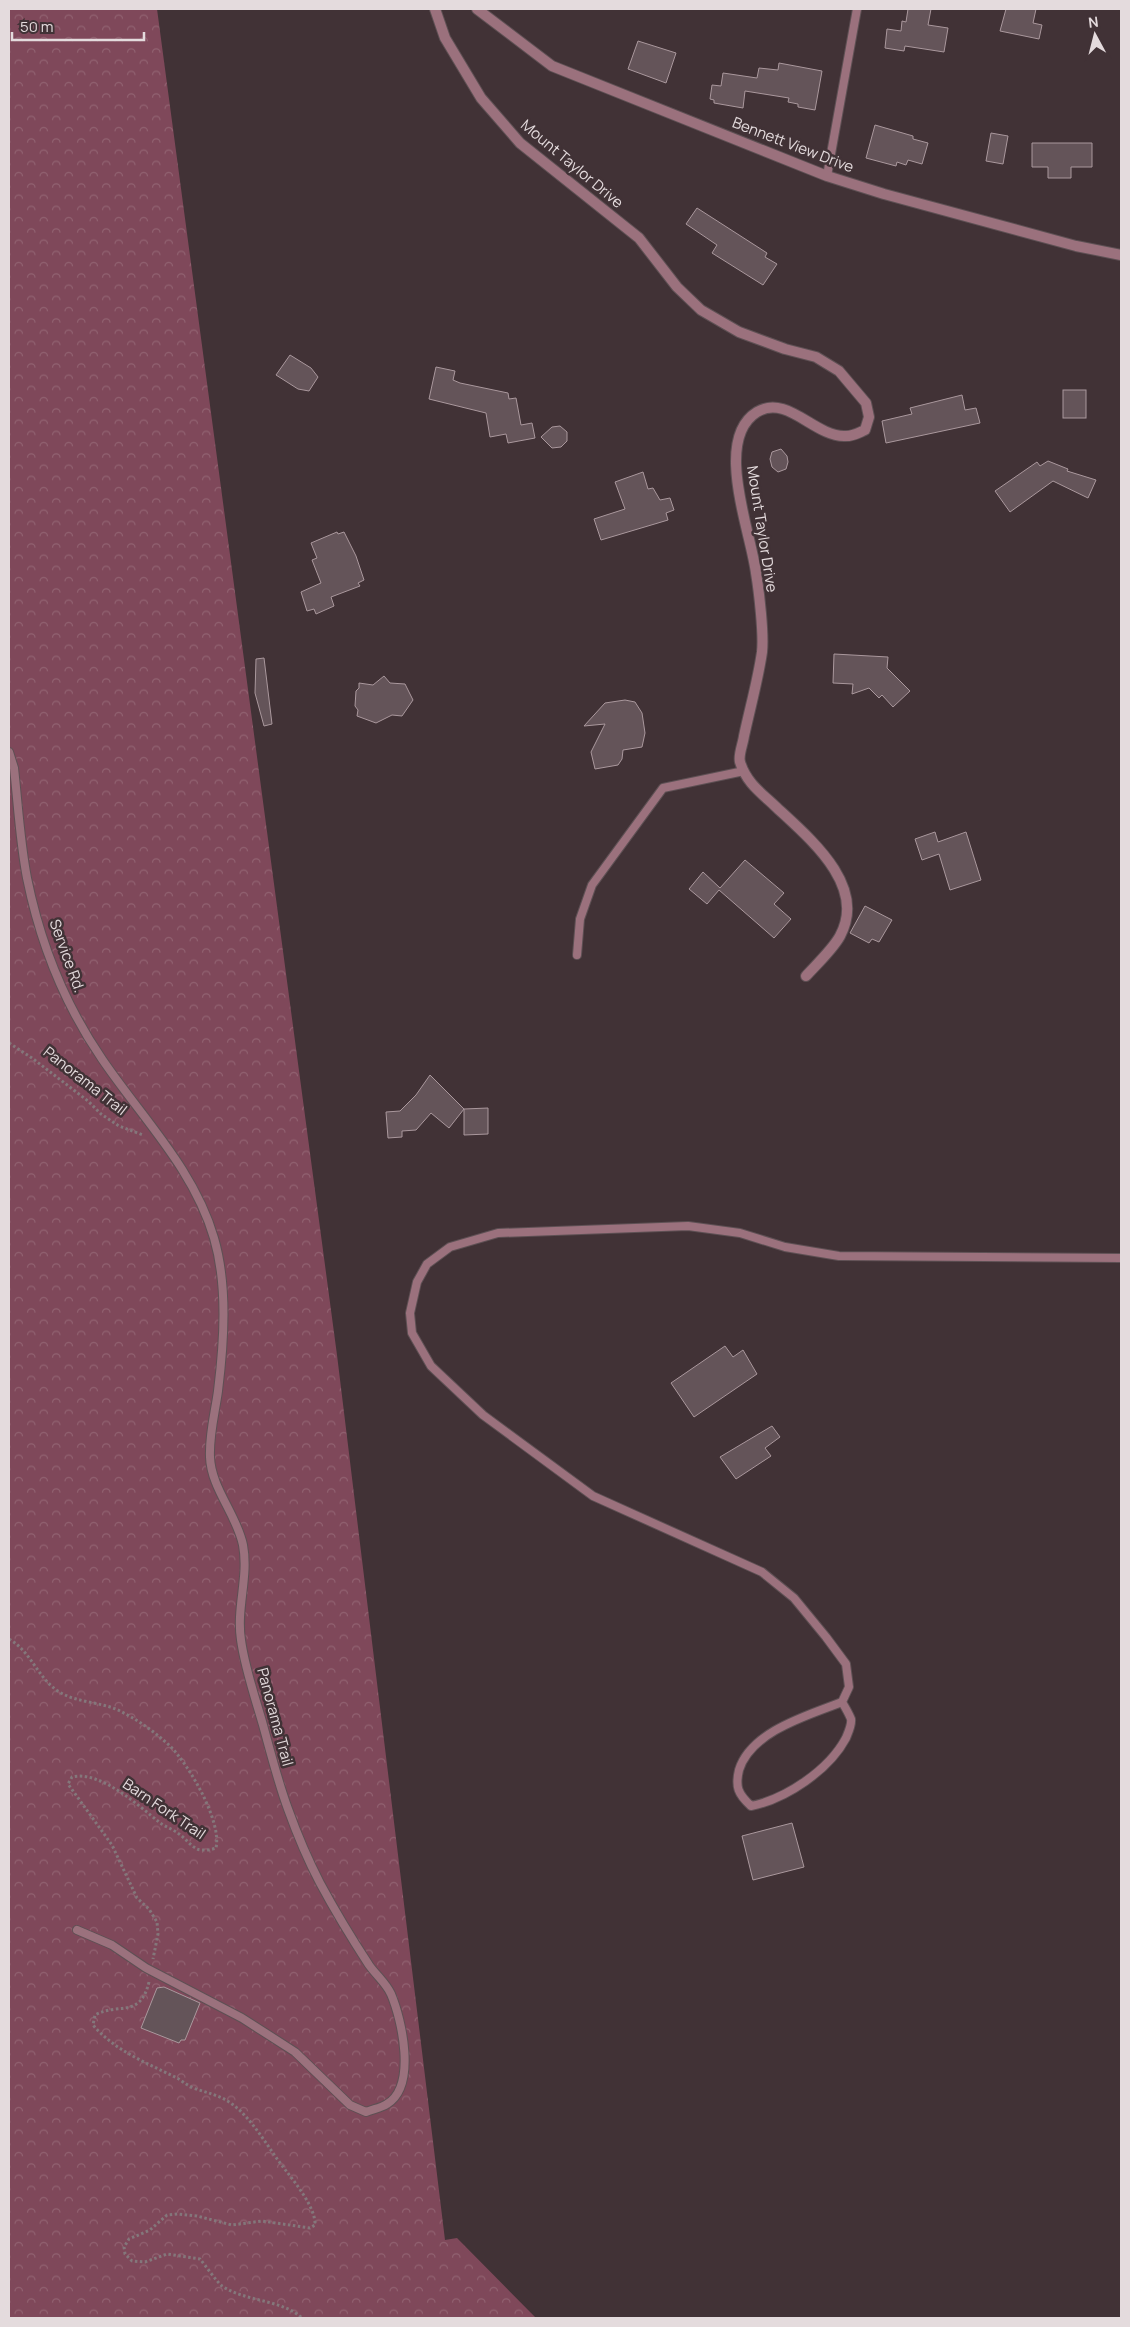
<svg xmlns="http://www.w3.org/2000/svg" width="1130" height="2327" font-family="Manrope,sans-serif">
<defs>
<pattern id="park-crowns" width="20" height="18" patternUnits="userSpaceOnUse" patternTransform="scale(1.25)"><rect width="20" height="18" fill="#7f485a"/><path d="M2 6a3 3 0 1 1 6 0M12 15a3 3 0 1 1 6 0" fill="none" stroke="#916271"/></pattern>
</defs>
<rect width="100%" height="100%" fill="#413236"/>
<!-- park -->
<polygon fill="url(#park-crowns)" points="9,9 157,9 337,1355 445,2240 457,2238 536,2318 9,2318"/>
<!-- building -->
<g fill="#645459" stroke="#aa989d">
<polygon points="908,9 931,9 928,25 948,28 944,52 905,46 904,51 885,48 887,29 901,31 902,21 906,22"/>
<polygon points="1006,9 1036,9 1033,23 1042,25 1039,39 1000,31"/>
<polygon points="638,41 676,53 666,83 628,69"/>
<polygon points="779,63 822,71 815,110 798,107 798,104 788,102 789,98 745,91 743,108 714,103 714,100 710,99 712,85 721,86 723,73 757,78 759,68 778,70"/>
<polygon points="875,125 913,136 913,139 928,143 922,164 908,160 906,165 897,162 896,166 866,158"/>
<polygon points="991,133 1008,136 1003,164 986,161"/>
<polygon points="1032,143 1092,143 1092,167 1071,167 1071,178 1048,178 1048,167 1032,167"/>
<polygon points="697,208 767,253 765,257 777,264 763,285 712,253 717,245 686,224"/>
<polygon points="290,355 311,368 318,377 309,391 298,389 276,375"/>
<polygon points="436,367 455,371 453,380 460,383 508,393 509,399 516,398 521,425 532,423 535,438 508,443 506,434 490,437 486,413 429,399"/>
<rect x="1063" y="390" width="23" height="28"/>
<polygon points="962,395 965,410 976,408 980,423 886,443 882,421 912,414 910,408"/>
<polygon points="560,426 567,432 567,441 561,447 552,448 541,437 552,427"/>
<polygon points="781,449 787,456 788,462 786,469 778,472 772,467 770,459 772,452"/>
<polygon points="1048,461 1068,469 1067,471 1096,480 1088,498 1053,481 1010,512 995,491 1037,462 1040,466"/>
<polygon points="643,472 648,489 653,488 660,500 670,498 674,510 666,513 668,520 601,540 594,519 625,509 615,482"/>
<polygon points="337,532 338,534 344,532 356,556 364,580 358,583 360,586 331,597 334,606 316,614 314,609 307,611 301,592 321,583 312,560 317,558 311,543"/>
<polygon points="834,654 888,657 887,668 910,691 893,707 882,695 879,698 869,688 852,694 853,684 833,683"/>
<polygon points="264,658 272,724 264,726 255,693 256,659"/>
<polygon points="384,676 390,683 405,684 413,700 402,716 392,715 376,723 357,716 358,710 355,706 356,691 359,688 359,683 373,685"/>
<polygon points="625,700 635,702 642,713 645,733 642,747 623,750 622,759 618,765 595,769 591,752 605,724 584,726 605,703"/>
<polygon points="935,832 938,842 966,832 981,880 950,890 939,854 922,860 915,839"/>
<polygon points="745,860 784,893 774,904 791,919 774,938 719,890 707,904 689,889 703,872 720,888"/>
<polygon points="865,906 892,920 879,942 872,939 869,943 850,933"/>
<polygon points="430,1075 464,1109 488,1108 488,1134 464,1135 464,1109 449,1128 431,1113 416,1130 402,1131 402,1137 388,1138 386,1112 400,1111 416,1095"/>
<polygon points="725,1346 733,1357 743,1350 757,1374 694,1417 671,1383"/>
<polygon points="772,1426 780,1437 765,1448 771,1456 736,1479 720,1457"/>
<polygon points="792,1823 804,1867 753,1880 742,1836"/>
<polygon points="164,1987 200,2003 185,2040 181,2040 179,2043 141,2028 157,1988"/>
</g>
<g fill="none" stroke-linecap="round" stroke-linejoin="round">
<!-- lane casing -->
<g stroke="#5e5054" stroke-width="10">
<g id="lane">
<polyline points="827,176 857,9"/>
<path d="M 9,752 L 14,768 C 18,804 20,842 27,878 C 40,942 65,1005 102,1059 C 142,1118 194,1169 214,1238 C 228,1286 224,1342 218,1391 C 215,1413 209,1434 210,1457 C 211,1488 237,1515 243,1545 C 249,1577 236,1608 241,1640 C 245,1669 255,1697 263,1725 C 271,1754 278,1782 288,1809 C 297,1834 308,1860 320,1883 C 335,1911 352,1939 369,1965 C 376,1975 386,1983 391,1994 C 402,2020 417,2086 387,2104 C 381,2108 373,2109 366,2112 L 350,2105 L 295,2052 L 242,2018 L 146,1968 L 112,1945 L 77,1930"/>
<polyline points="577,955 580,919 592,885 663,788 744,771"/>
<path d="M 842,1702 C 809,1715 751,1731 739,1770 C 735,1787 738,1794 751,1806 C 786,1799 829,1770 846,1738 C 848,1733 852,1725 851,1719 C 849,1714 845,1707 842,1702 L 849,1687 L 846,1664 L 826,1637 L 794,1598 L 762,1572 L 593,1496 L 483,1415 L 431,1366 L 412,1333 L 410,1313 L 417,1282 L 427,1264 L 450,1247 L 498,1233 L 688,1226 L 740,1233 L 785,1247 L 839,1256 L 1121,1258"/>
</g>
</g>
<!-- street casing -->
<g stroke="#5e5054" stroke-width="12">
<g id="street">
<path d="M 435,9 L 445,38 L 481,98 L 520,143 L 639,238 L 677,287 L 701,310 L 739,332 L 785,349 L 816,357 L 839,371 L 866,403 L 869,417 L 865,430 C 858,433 852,437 844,436 C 814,436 787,394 757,412 C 713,439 751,532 756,573 C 759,591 764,634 762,652 C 758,680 750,708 744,736 C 743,744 738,755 740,762 C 746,782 760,792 775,806 C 808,837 868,885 840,936 C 833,949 816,965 806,976"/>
<polyline points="477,9 552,66 827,176 884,194 1076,246 1121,255"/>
</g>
</g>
<!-- path -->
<g stroke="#84777b" stroke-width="3" stroke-dasharray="2.5 2.5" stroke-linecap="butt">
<polyline points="9,1043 32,1058 88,1101 101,1114 119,1126 143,1135"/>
<path d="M 9,1639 C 32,1652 38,1680 61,1693 C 79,1703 102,1702 120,1711 C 138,1720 155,1732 170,1746 C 189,1765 222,1821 216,1848 C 211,1850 202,1851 197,1849 C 191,1846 185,1838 179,1834 C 173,1829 165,1827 159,1822 C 139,1806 100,1770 72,1777 L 68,1784 L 112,1845 L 137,1898 L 149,1909 L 157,1922 L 158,1934 L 153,1959"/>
<path d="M 149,1982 C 140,2019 119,2002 95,2015 L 93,2025 C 115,2051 147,2063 177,2078 C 182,2081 187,2085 193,2088 C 207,2093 220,2095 232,2104 C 254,2120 269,2150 287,2172 C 297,2185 316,2209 315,2225 L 310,2228 L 262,2221 L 232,2225 L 197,2216 L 178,2214 L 167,2215 L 150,2230 L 129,2239 L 124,2247 L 125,2254 L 132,2261 L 145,2262 L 167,2254 L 200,2259 C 206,2266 216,2281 222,2286 C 246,2302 281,2299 302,2318"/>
</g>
<!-- lane -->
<use href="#lane" stroke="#9b717d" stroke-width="8"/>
<!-- street -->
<use href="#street" stroke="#9b717d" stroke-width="10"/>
</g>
<g text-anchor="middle" stroke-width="5" stroke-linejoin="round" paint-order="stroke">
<!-- street labels -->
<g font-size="15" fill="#e4dbdd" stroke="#413236">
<text transform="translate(793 145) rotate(21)" y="5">Bennett View Drive</text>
<text transform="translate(572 164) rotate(40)" y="5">Mount Taylor Drive</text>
<text transform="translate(762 529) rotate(81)" y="5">Mount Taylor Drive</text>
<text transform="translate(67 956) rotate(70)" y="5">Service Rd.</text>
<text transform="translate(85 1081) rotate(38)" y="5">Panorama Trail</text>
<text transform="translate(275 1717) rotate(75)" y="5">Panorama Trail</text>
<text transform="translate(164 1809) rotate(34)" y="5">Barn Fork Trail</text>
</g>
</g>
<!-- border -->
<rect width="1130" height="2327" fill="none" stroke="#e4dbdd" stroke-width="20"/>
<!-- north arrow -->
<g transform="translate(1095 35) rotate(353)" stroke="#413236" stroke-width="4" paint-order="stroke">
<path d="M0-4L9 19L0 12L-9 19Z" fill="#e4dbdd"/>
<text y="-8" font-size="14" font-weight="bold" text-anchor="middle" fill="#e4dbdd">N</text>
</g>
<!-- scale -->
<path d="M12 32v8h132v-8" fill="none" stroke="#e4dbdd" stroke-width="2.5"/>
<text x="20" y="32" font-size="15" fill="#e4dbdd" stroke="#413236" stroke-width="4" paint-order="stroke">50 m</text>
</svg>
